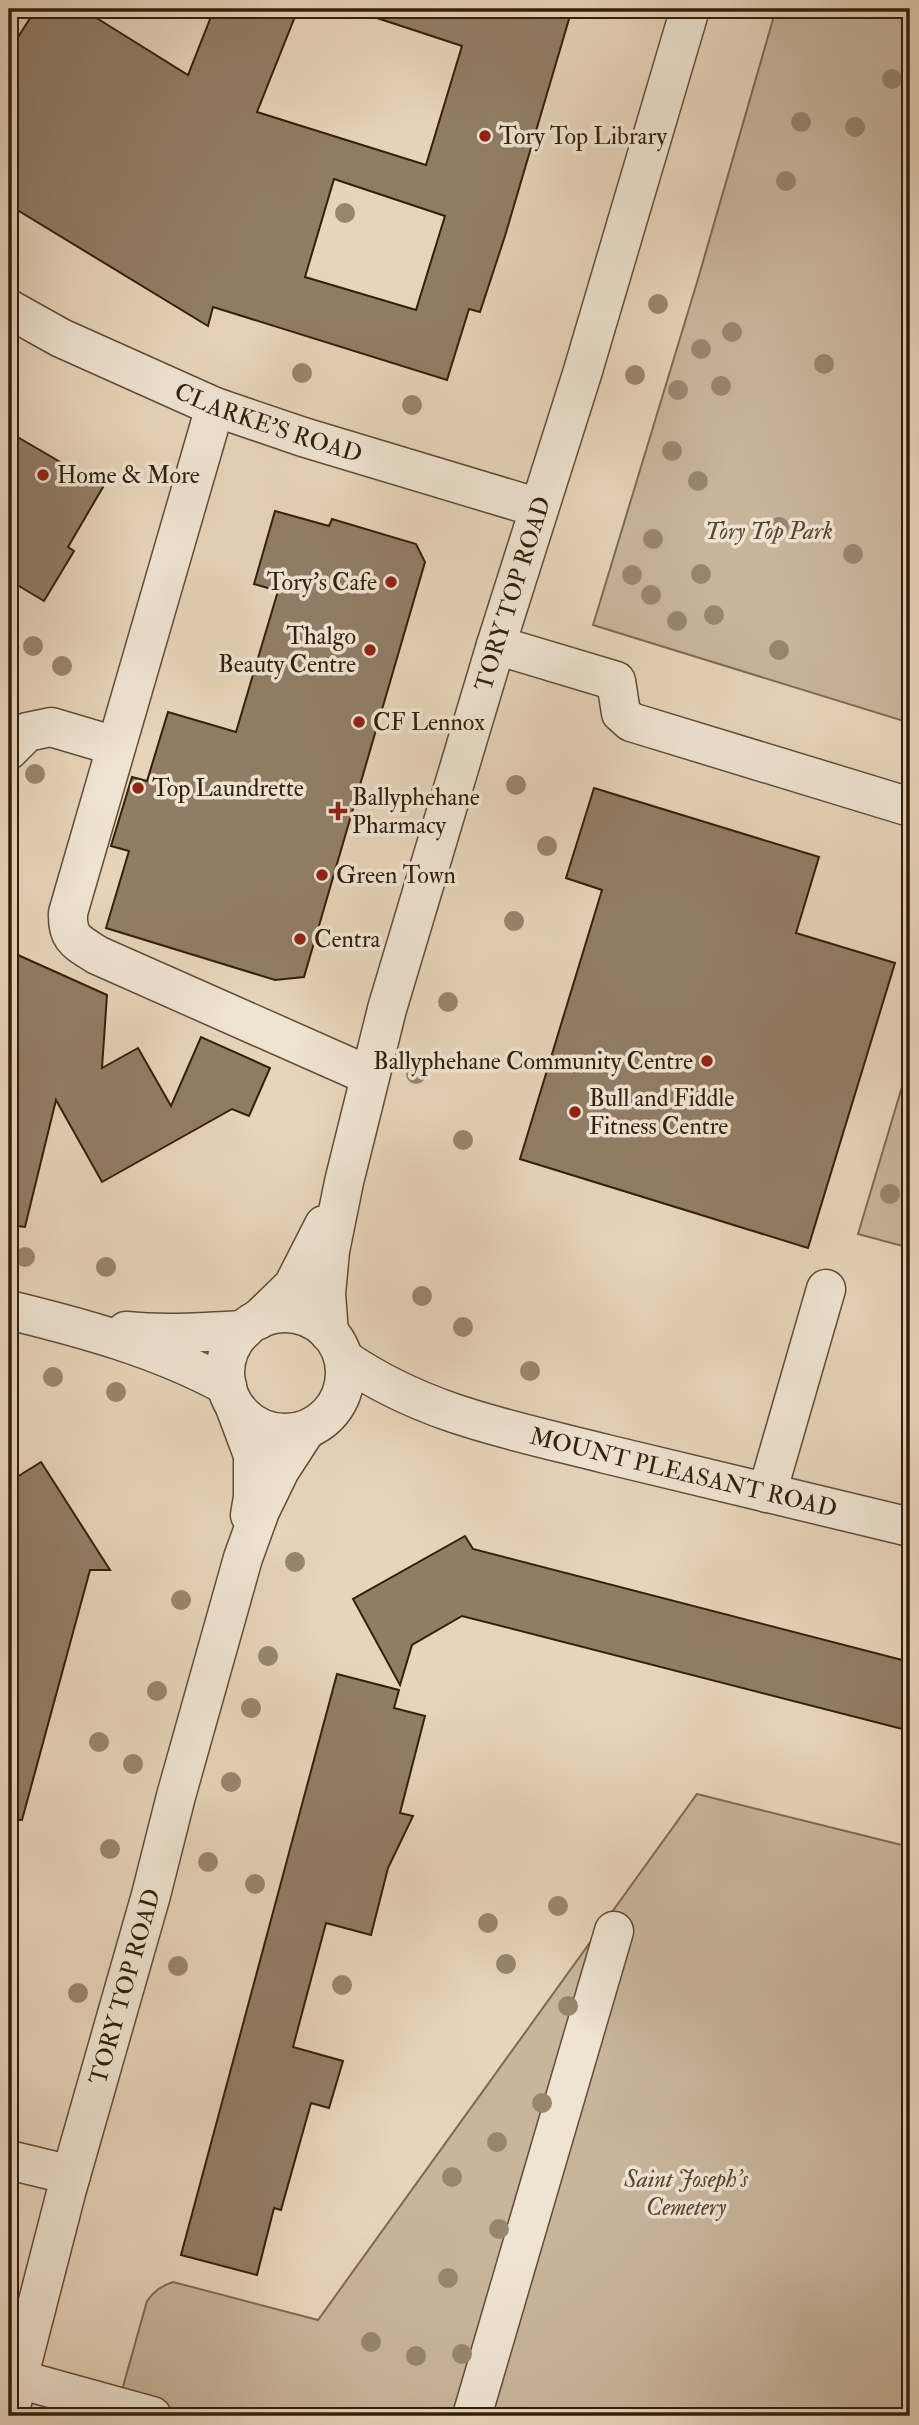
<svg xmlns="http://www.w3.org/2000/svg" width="919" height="2425" font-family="'IM FELL Double Pica',serif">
<rect width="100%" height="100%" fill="#e7d4ba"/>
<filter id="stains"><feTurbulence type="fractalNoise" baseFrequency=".00286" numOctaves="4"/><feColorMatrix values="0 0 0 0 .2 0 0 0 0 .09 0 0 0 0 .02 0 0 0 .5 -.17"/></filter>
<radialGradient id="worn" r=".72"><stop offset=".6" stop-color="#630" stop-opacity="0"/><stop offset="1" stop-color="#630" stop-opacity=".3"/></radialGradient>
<!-- green -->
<g fill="#c8b59c" stroke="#7e6a54" stroke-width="2">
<polygon points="776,9 910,9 910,723 593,625 698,279"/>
<polygon points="910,1060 910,1248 858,1234"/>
<path d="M 697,1794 L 910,1847 L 910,2416 L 96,2416 L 121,2394 L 147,2301 C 154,2291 161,2286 173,2282 L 318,2320 Z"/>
</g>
<!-- building -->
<g fill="#917d66" stroke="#331f0c" stroke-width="2" fill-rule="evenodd">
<path d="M 36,9 L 82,9 L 188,75 L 214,9 L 298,9 L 257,112 L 426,165 L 462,46 L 374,17 L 376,9 L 572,9 L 505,236 L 480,312 L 469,309 L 447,380 L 213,307 L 208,326 L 9,205 L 9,51 ZM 334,179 L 445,216 L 416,310 L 305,277 Z"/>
<polygon points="9,432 103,487 68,547 74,551 44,601 9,580"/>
<polygon points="275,511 329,526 332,519 416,544 425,562 304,977 275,980 106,928 129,851 111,846 132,777 147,781 168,712 236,732 278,591 254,584"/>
<polygon points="594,788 819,857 796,933 895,963 808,1248 520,1159 602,890 566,878"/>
<polygon points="9,951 107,995 102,1068 138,1048 171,1106 201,1037 270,1068 249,1116 232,1109 102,1182 56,1100 25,1227 9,1225"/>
<polygon points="41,1462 110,1570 90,1570 22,1820 9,1819 9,1482"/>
<polygon points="465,1536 473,1549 910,1662 910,1731 462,1616 412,1645 400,1685 353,1599"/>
<polygon points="337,1674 399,1690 394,1708 425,1716 400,1813 413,1816 388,1868 371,1935 326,1923 293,2047 343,2061 329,2108 311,2103 281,2210 274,2208 257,2275 181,2255"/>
</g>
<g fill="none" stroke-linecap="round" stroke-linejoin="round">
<!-- minor casing -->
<g stroke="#604c38" stroke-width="41">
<g id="minor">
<path id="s1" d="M 9,309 L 61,338 L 215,407 L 303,437 L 539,508"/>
<path d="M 215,407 L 68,913 C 67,939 77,942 97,955 L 370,1076"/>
<polyline points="496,645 616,681 621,713 631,722 910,807"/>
<polyline points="9,750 27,732 51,727 115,746"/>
<path d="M 9,1310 C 83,1328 160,1349 227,1386"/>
<circle cx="285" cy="1373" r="60"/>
<polyline points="258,1320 293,1286 324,1225"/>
<path d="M 126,1331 C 165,1335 205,1332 244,1330"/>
<path id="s2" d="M 329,1333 L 326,1294 L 330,1251 L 344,1182 L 387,1009 L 496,645 L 582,374 L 690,9"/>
<path id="s3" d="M 344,1359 C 425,1415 512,1430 606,1454 C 707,1479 809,1502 910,1527"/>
<polyline points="235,1407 253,1455 253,1497 250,1515"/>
<polyline points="767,1493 826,1289"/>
<polyline points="9,2160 71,2175"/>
<polyline points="18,2379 152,2416"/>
<path id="s4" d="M 9,2414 L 67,2189 L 151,1895 L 176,1796 L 243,1558 L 260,1511 L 280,1470 L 306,1430"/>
<polyline points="472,2416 614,1931"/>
</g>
</g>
<!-- minor -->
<use href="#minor" stroke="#efe3d2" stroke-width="38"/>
</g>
<!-- trees -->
<g fill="#98856e">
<circle cx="892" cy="79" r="10"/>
<circle cx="801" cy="122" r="10"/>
<circle cx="855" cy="127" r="10"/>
<circle cx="786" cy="181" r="10"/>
<circle cx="345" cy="213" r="10"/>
<circle cx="658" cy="304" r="10"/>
<circle cx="732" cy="332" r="10"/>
<circle cx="701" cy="349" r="10"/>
<circle cx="824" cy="364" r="10"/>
<circle cx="302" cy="373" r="10"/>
<circle cx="635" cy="375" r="10"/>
<circle cx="721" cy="386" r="10"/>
<circle cx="678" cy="390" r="10"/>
<circle cx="412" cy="405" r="10"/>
<circle cx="672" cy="451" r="10"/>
<circle cx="698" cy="481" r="10"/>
<circle cx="779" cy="527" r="10"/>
<circle cx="653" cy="539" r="10"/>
<circle cx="853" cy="554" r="10"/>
<circle cx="701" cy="574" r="10"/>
<circle cx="632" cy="575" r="10"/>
<circle cx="651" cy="595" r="10"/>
<circle cx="714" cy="615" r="10"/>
<circle cx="677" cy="621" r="10"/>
<circle cx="33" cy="646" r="10"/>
<circle cx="779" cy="650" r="10"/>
<circle cx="62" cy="666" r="10"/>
<circle cx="35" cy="774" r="10"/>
<circle cx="516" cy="785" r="10"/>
<circle cx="547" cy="846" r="10"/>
<circle cx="514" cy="921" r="10"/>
<circle cx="448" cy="1002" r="10"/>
<circle cx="416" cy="1074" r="10"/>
<circle cx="463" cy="1140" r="10"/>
<circle cx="890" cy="1194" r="10"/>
<circle cx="25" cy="1257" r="10"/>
<circle cx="106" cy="1267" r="10"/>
<circle cx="422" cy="1296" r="10"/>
<circle cx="463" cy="1327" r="10"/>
<circle cx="530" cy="1371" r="10"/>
<circle cx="53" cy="1377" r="10"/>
<circle cx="116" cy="1392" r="10"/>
<circle cx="295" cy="1562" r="10"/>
<circle cx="181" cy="1600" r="10"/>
<circle cx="268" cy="1656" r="10"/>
<circle cx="157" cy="1691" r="10"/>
<circle cx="251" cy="1708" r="10"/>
<circle cx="99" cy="1742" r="10"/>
<circle cx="133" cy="1764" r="10"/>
<circle cx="231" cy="1782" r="10"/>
<circle cx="110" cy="1849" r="10"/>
<circle cx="208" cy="1862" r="10"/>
<circle cx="255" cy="1884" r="10"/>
<circle cx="558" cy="1906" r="10"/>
<circle cx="488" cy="1923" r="10"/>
<circle cx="506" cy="1964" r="10"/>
<circle cx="178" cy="1966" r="10"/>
<circle cx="342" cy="1985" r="10"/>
<circle cx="78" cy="1993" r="10"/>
<circle cx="568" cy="2006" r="10"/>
<circle cx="542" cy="2103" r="10"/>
<circle cx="497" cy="2142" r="10"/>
<circle cx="452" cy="2177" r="10"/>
<circle cx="499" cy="2229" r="10"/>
<circle cx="448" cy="2278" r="10"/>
<circle cx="371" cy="2342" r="10"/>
<circle cx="462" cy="2354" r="10"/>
<circle cx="416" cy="2356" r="10"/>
</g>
<!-- markers -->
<g fill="#8f2418" stroke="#efe3d2" stroke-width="2.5">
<circle cx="485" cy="136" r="7"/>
<circle cx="43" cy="475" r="7"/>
<circle cx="391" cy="582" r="7"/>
<circle cx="370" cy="650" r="7"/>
<circle cx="359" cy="722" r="7"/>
<circle cx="138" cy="788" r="7"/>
<path d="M334.5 800.5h7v7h7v7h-7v7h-7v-7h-7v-7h7z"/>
<circle cx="322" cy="875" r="7"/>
<circle cx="300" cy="939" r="7"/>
<circle cx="707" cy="1061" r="7"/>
<circle cx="575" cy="1112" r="7"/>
</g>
<g text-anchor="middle" stroke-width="7" stroke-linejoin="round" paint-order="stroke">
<!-- poi labels -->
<g font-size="24" fill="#331f0c" stroke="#efe3d2" text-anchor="start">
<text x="499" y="144">Tory Top Library</text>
<text x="57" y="483">Home &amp; More</text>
<text x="377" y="590" text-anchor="end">Tory's Cafe</text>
<text x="356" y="644" text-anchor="end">Thalgo<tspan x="356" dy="28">Beauty Centre</tspan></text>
<text x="373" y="730">CF Lennox</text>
<text x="152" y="796">Top Laundrette</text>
<text x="352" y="805">Ballyphehane<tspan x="352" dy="28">Pharmacy</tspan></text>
<text x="336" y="883">Green Town</text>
<text x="314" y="947">Centra</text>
<text x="693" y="1069" text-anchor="end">Ballyphehane Community Centre</text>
<text x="589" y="1106">Bull and Fiddle<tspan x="589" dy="28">Fitness Centre</tspan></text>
</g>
<!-- street labels -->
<g font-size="24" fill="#331f0c" stroke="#efe3d2">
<text dy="8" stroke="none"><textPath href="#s1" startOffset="284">CLARKE'S ROAD</textPath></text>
<text dy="8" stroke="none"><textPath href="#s2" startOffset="765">TORY TOP ROAD</textPath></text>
<text dy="8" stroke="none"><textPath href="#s3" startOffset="360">MOUNT PLEASANT ROAD</textPath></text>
<text dy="8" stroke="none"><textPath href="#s4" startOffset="443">TORY TOP ROAD</textPath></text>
</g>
<!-- park labels -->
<g font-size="24" font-style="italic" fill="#584430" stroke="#efe3d2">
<text x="769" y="539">Tory Top Park</text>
<text x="686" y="2187">Saint Joseph's<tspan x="686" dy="28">Cemetery</tspan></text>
</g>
</g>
<!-- margin -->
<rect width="919" height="2425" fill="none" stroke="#e7d4ba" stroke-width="35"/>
<rect x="10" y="10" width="898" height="2404" fill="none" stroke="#331f0c" stroke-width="3.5"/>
<rect x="18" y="18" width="884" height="2390" fill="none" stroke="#331f0c" stroke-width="2"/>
<rect width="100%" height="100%" filter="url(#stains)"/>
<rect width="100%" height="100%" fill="url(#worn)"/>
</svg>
